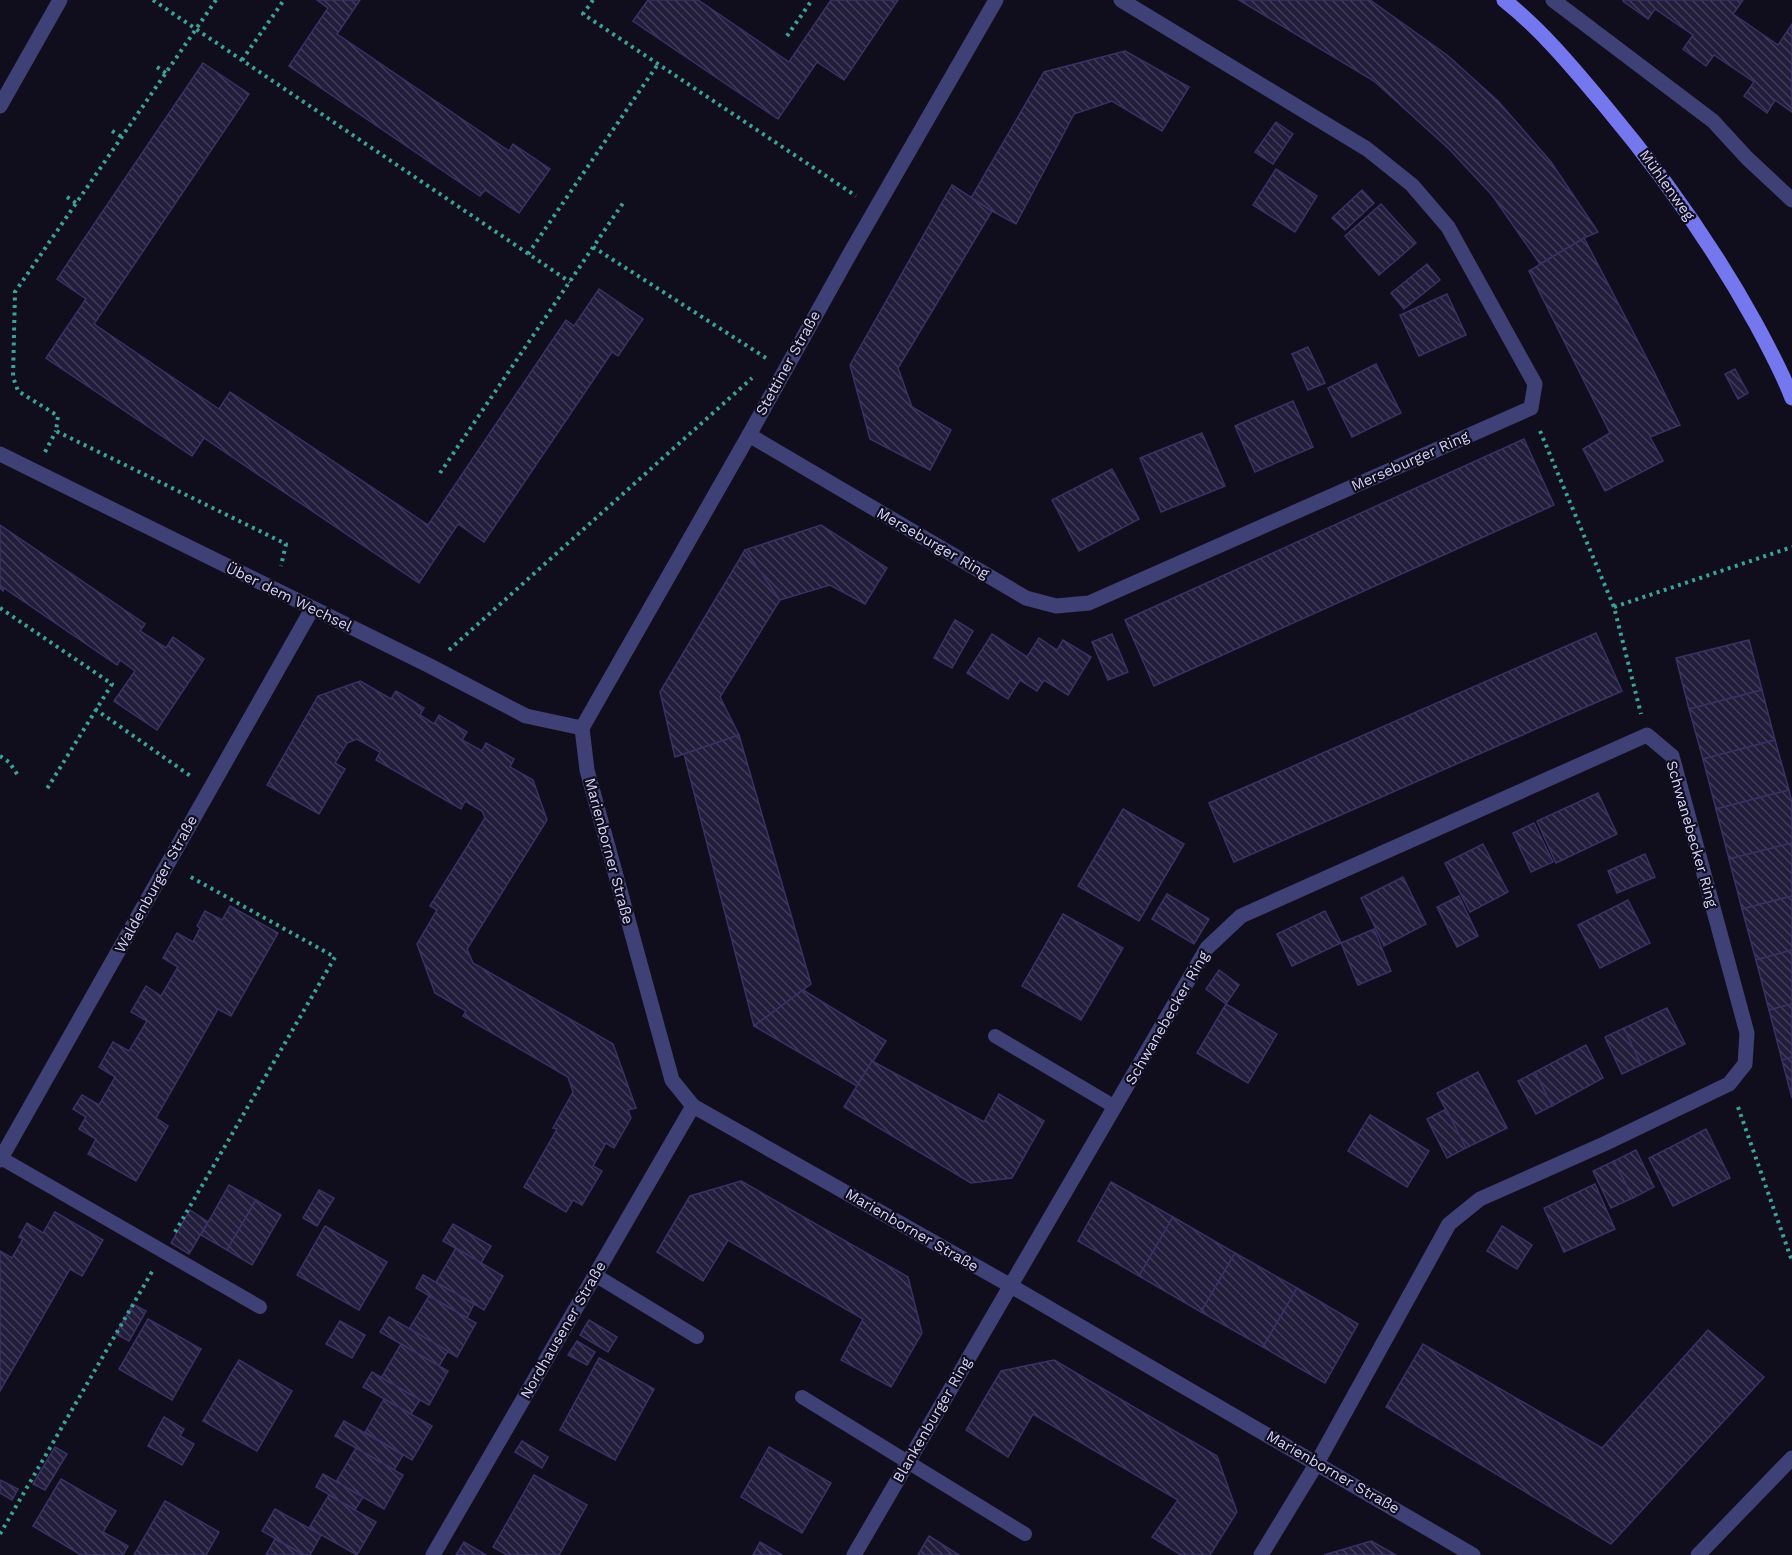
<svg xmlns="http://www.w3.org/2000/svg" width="1792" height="1555" font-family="'Work Sans',sans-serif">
<defs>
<pattern id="building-back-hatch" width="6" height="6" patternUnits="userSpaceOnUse" patternTransform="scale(1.5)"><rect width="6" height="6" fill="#211d3b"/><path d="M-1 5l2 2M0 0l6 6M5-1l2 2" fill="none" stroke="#403d58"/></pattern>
</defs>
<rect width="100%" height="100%" fill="#100e1d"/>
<!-- building -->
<g fill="url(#building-back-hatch)" stroke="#393264" stroke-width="1.5">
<polygon points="317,0 360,0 337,34 509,151 513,144 550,169 519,213 485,190 480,196 289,66 328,8"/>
<polygon points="648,0 698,0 789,62 831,0 898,0 844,80 817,62 778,119 633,21"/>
<polygon points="1239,0 1370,0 1447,55 1498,101 1551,162 1598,232 1584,238 1540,264 1492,195 1449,149 1374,81"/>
<polygon points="1623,0 1743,0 1733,14 1778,45 1792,24 1792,112 1775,100 1767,113 1744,96 1754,82 1714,55 1706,66 1683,49 1693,35 1655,9 1648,19 1623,1"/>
<polygon points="1125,51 1189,87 1162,131 1112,101 1074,114 1016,224 992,211 971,198 1044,72"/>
<polygon points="203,63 249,94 94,324 219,409 230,392 428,525 566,320 574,326 599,289 643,319 618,356 612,352 484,542 458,524 419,583 204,438 192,456 46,358 86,299 57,279"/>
<polygon points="1276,122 1293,134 1273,164 1255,152"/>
<polygon points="1276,169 1317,196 1295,232 1253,205"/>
<polygon points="952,185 992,211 898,368 912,407 951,430 930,470 870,439 850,365"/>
<polygon points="1362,190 1374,203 1345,230 1332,218"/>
<polygon points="1381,204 1416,243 1379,275 1345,236"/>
<polygon points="1584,238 1655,374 1680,425 1650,437 1663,461 1605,491 1583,449 1610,433 1529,271"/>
<polygon points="1427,264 1440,280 1404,309 1391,293"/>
<polygon points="1447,294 1466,335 1419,356 1400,315"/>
<polygon points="1308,347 1325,383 1308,390 1292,354"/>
<polygon points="1376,364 1401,413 1352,437 1328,388"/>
<polygon points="1735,369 1748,393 1738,399 1725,374"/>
<polygon points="1293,401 1313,447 1255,472 1235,426"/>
<polygon points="1202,433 1225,486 1161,512 1140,458"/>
<polygon points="1524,439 1554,505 1154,686 1125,620"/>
<polygon points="1112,469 1139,519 1079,551 1052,500"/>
<polygon points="0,525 145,624 140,631 166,648 173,637 204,659 157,730 114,701 135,671 120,660 117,665 4,588 3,591 0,588"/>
<polygon points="821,525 887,568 865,604 830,585 780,600 745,550"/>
<polygon points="745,550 780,600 720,697 739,735 675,757 660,692"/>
<polygon points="955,620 973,631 952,668 934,658"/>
<polygon points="1596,633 1622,691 1234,862 1209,803"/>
<polygon points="992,634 1027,657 1039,638 1057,650 1063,640 1091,657 1068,695 1044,680 1037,691 1020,680 1008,699 967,673"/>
<polygon points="1112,634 1128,672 1108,680 1092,642"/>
<polygon points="1749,640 1762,690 1689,709 1676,658"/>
<polygon points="360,681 391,699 396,691 424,708 420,715 434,724 439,715 467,732 462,740 482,751 486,743 514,759 510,767 533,780 547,820 467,949 473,963 613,1044 636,1108 628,1110 631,1118 614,1148 606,1143 593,1166 602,1171 582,1205 573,1200 566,1212 524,1187 557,1129 553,1128 573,1092 568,1077 463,1016 466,1011 435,993 417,944 437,910 430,906 485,818 482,811 465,801 461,809 376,760 380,752 357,739 347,743 335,763 345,769 319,814 267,785 318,696"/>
<polygon points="1762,690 1775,740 1703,759 1689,709"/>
<polygon points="739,735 811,984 754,1026 684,754"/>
<polygon points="1775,740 1789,790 1716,809 1703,759"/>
<polygon points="1789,790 1792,803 1792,843 1729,859 1716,809"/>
<polygon points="1598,793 1617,834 1556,863 1537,821"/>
<polygon points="1123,809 1184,844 1139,921 1078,886"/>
<polygon points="1534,823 1553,862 1531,872 1513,833"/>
<polygon points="1792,843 1792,896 1742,909 1729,859"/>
<polygon points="1483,844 1508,892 1470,912 1445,863"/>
<polygon points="1645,854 1655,877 1617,893 1608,871"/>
<polygon points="1403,877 1426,924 1384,946 1361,898"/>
<polygon points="1167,894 1209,919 1194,944 1152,919"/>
<polygon points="1459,896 1478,936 1457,947 1437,907"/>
<polygon points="1792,896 1792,950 1756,960 1742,909"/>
<polygon points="1628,900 1650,943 1600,968 1578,925"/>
<polygon points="230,906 278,933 231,1016 218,1009 156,1118 168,1126 136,1181 88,1154 96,1139 79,1129 86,1117 73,1109 82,1095 99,1105 115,1077 99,1067 113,1042 129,1051 147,1021 131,1012 146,986 161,996 178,967 163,958 177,933 193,942 200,928 197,926 205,911 222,920"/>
<polygon points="1325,911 1341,943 1292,966 1277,934"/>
<polygon points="1063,914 1123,948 1081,1020 1022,986"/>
<polygon points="1374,929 1391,971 1358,985 1341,943"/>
<polygon points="1792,950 1792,1004 1769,1010 1756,960"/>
<polygon points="1219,970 1239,985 1226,1004 1206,989"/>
<polygon points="803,990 886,1041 857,1086 754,1026"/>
<polygon points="1226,1004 1277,1034 1248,1083 1197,1053"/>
<polygon points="1792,1004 1792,1057 1782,1060 1769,1010"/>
<polygon points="1667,1008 1685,1044 1641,1065 1624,1028"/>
<polygon points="1624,1028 1641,1065 1622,1074 1605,1037"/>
<polygon points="1586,1045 1603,1078 1552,1106 1535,1072"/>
<polygon points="1792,1057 1792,1098 1782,1060"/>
<polygon points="872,1061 984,1122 999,1094 1044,1121 1012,1178 971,1183 844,1107"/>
<polygon points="1478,1072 1507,1128 1466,1148 1437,1093"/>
<polygon points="1535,1072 1552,1106 1536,1114 1518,1081"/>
<polygon points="1446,1109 1466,1148 1447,1158 1427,1119"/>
<polygon points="1370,1115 1429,1151 1407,1187 1348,1151"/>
<polygon points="1706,1129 1730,1178 1673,1206 1649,1158"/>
<polygon points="1636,1150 1654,1187 1633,1198 1614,1161"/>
<polygon points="1614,1161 1633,1198 1611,1208 1593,1171"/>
<polygon points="741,1181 908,1277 922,1333 891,1387 841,1360 863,1319 728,1240 703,1281 657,1252 690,1196"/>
<polygon points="1111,1182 1173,1217 1139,1276 1078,1241"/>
<polygon points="1595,1184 1615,1229 1564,1252 1544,1208"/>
<polygon points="229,1185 256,1200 227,1250 201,1235"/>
<polygon points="319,1190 334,1198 317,1226 303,1218"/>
<polygon points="256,1200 281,1215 252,1265 227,1250"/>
<polygon points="190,1210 208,1222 189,1254 171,1243"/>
<polygon points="55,1212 103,1240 82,1276 70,1269 0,1391 0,1251 12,1258 23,1239 19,1237 27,1223 43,1233"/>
<polygon points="1173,1217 1235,1253 1201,1312 1139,1276"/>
<polygon points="453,1224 491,1246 481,1263 443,1241"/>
<polygon points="325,1226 387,1262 359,1310 297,1275"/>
<polygon points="1502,1226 1532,1245 1517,1269 1487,1251"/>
<polygon points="456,1248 503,1276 484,1310 436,1282"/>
<polygon points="1235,1253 1297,1288 1263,1347 1201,1312"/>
<polygon points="423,1275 474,1304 467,1318 416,1288"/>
<polygon points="1297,1288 1358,1324 1325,1383 1263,1347"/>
<polygon points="429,1296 476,1323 457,1357 409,1329"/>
<polygon points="133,1304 146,1311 129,1341 116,1334"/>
<polygon points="389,1317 448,1351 439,1366 380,1332"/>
<polygon points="148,1319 201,1349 172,1400 119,1369"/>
<polygon points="589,1320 617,1337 608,1352 580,1335"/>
<polygon points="340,1321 365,1335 352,1358 326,1344"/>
<polygon points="1708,1330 1764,1377 1611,1544 1386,1407 1423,1344 1602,1448"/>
<polygon points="577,1341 595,1352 587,1365 568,1355"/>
<polygon points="401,1344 448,1371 429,1405 381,1378"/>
<polygon points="599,1358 654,1389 615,1460 560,1430"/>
<polygon points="239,1360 292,1391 257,1451 203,1421"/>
<polygon points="1054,1360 1217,1456 1237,1512 1210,1555 1181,1555 1152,1537 1178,1500 1033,1414 1008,1457 966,1430 1001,1371"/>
<polygon points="372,1372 420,1400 411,1414 363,1387"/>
<polygon points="384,1399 432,1426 412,1460 365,1432"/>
<polygon points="164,1417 184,1429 180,1436 194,1444 182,1465 148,1446"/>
<polygon points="344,1421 403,1455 394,1470 335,1436"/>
<polygon points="522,1441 548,1457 542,1468 515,1452"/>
<polygon points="55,1447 67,1454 45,1490 33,1484"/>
<polygon points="769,1447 831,1483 802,1533 741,1497"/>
<polygon points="356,1448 403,1475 384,1509 336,1482"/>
<polygon points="323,1474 363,1497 355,1510 316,1487"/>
<polygon points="534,1475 587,1505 559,1555 507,1555 493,1547"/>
<polygon points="61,1479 116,1511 103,1532 128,1546 123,1555 81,1555 33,1526"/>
<polygon points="0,1480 18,1489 12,1500 0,1493"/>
<polygon points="329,1495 376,1522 357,1555 309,1528"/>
<polygon points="165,1501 219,1532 206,1555 134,1555"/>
<polygon points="275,1509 321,1535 310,1555 304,1555 262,1531"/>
<polygon points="929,1536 959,1555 918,1555"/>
<polygon points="275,1539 304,1555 266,1555"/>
<polygon points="1371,1541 1396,1555 1324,1555"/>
<polygon points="464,1542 486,1555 456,1555"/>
<polygon points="760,1542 782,1555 753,1555"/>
</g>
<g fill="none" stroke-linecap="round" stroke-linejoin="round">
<!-- path -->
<g stroke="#3ca196" stroke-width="4" stroke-dasharray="3 4.5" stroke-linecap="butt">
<polyline points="153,0 570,282"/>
<polyline points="216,0 15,292 13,377 18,391 58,416 56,431 286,544 281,566"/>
<polyline points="593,0 583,14 856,196"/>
<polyline points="787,36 812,0"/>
<polyline points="242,60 284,0"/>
<polyline points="157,67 166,73"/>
<polyline points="112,131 122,137"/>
<polyline points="67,197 76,203"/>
<polyline points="593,247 766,358"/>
<polyline points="528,254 658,64"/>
<polyline points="1540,431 1614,607 1641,714"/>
<polyline points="45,452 56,431"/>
<polyline points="440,473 623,203"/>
<polyline points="1614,607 1792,547"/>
<polyline points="0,608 112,684 45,792"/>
<polyline points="449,650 752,378"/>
<polyline points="95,709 192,777"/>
<polyline points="0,756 9,762 19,777"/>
<polyline points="1738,1107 1792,1261"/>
<polyline points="175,1232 335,957 187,875"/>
<polyline points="0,1534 153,1270"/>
</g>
<!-- lane -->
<g stroke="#3f4076" stroke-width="14">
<polyline points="995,1036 1115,1107"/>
<polyline points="1,1158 260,1307"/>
<polyline points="595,1275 697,1337"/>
<polyline points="802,1397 1025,1534"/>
</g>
<!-- street -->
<g stroke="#3f4076" stroke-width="15">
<polyline points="1553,0 1713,121 1747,158 1792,200"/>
<polyline points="0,106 60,0"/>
<polyline points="749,435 1026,598 1056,606 1089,603 1531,408 1535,384 1448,227 1412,185 1367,149 1121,0"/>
<polyline points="0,454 430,666 526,716 582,728"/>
<polyline points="582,728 587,770 672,1080 693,1106 1011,1286 1473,1555"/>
<polyline points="582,728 749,435 848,257 996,0"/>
<polyline points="0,1160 312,609"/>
<polyline points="433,1555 693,1106"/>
<polyline points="854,1555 1207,948 1241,916 1647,735 1672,756 1747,1033 1745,1064 1729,1084 1604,1144 1480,1199 1449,1224 1317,1463 1261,1555"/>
<polyline points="1698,1555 1792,1458"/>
</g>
<!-- secondary -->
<path stroke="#7477ed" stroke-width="15" d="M 1504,0 C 1542,30 1574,69 1605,106 C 1662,174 1713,246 1756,324 C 1769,348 1782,372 1792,398"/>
</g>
<g text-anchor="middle" stroke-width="4.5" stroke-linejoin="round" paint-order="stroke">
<!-- street labels -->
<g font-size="15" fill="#d3d1f9" stroke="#100e1d">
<text transform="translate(1667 185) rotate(54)" y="5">Mühlenweg</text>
<text transform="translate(788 363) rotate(-61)" y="5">Stettiner Straße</text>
<text transform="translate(1410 461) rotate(-24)" y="5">Merseburger Ring</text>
<text transform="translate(933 543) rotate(30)" y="5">Merseburger Ring</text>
<text transform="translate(289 597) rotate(26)" y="5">Über dem Wechsel</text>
<text transform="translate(1692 834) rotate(74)" y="5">Schwanebecker Ring</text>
<text transform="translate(609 851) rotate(75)" y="5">Marienborner Straße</text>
<text transform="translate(156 884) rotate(-61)" y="5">Waldenburger Straße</text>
<text transform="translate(1167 1018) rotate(-60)" y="5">Schwanebecker Ring</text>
<text transform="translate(912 1230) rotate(30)" y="5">Marienborner Straße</text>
<text transform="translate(563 1330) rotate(-60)" y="5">Nordhausener Straße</text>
<text transform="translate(932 1420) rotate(-60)" y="5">Blankenburger Ring</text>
<text transform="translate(1333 1472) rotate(30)" y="5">Marienborner Straße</text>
</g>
</g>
</svg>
